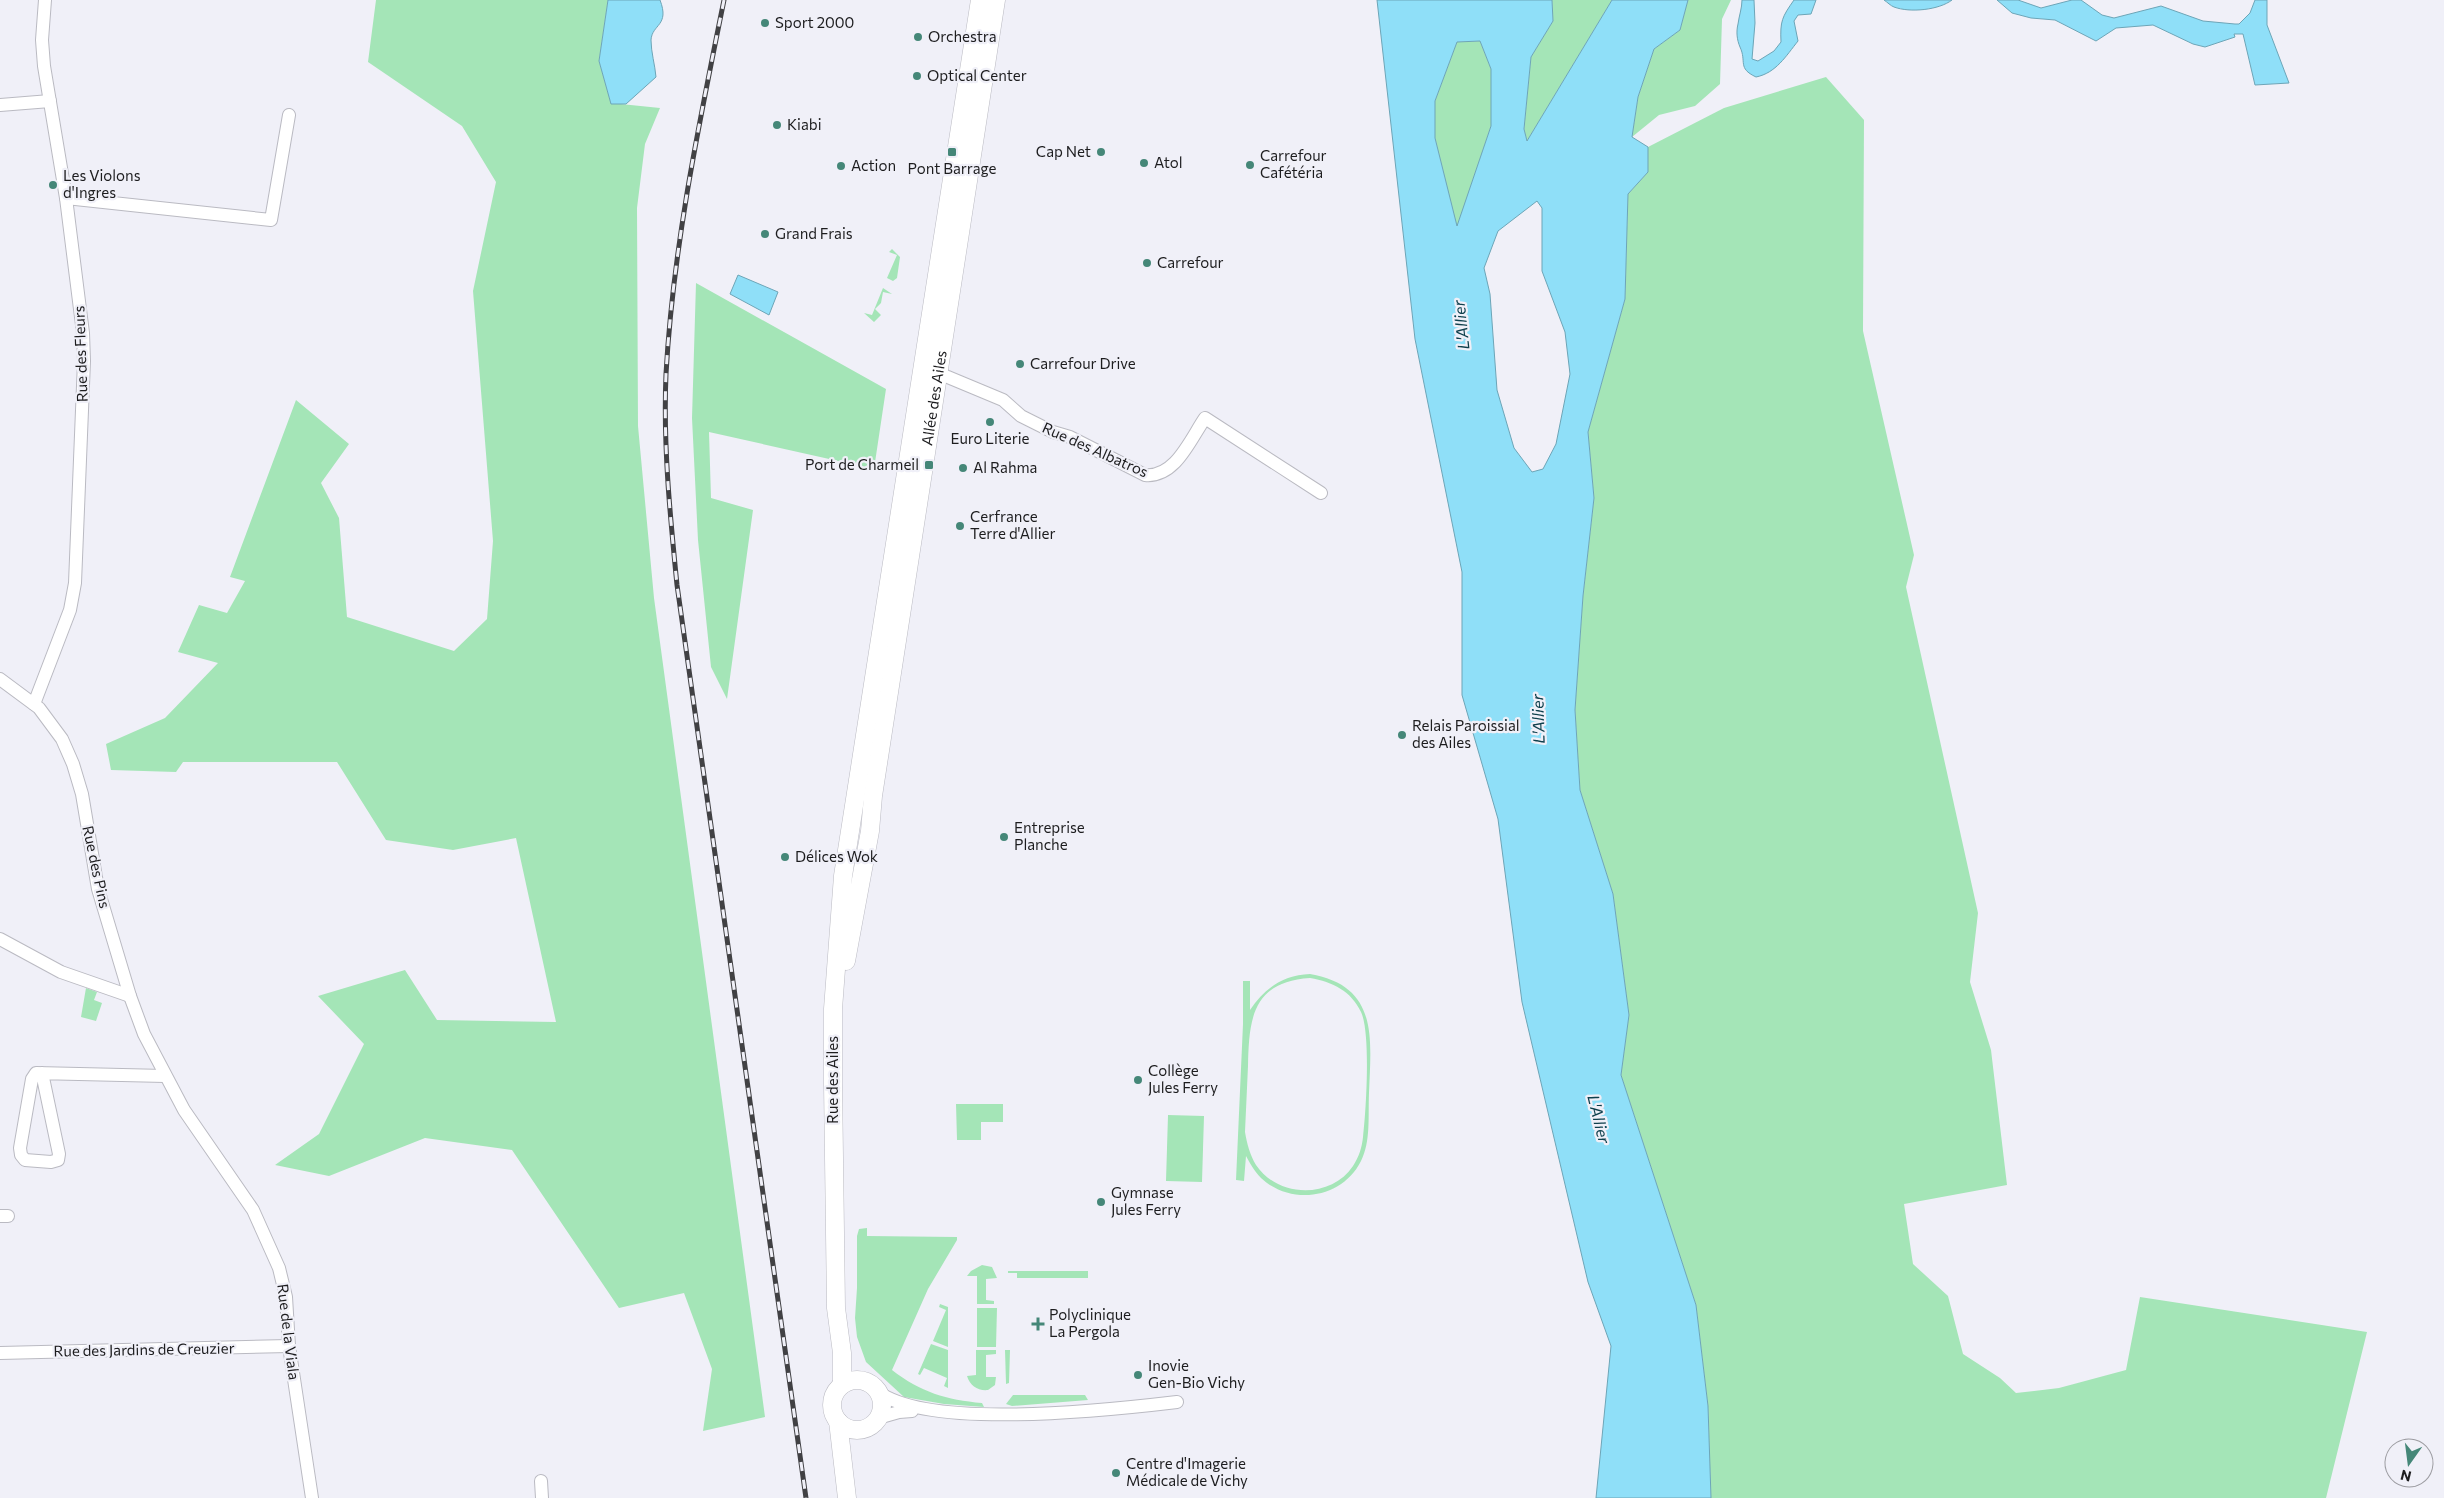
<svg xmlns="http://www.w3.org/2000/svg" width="2444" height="1498" font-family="Commissioner,sans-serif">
<rect width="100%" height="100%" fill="#f0f0f8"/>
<!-- green -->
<g fill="#a4e5b7" fill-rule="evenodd">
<polygon points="376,0 608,0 599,61 611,103 660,108 645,144 637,208 638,426 654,598 765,1417 703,1431 712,1369 684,1293 619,1308 512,1150 425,1138 329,1176 275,1165 319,1134 364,1044 318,996 405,970 437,1020 556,1022 516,838 453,850 386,840 337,762 183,762 176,772 111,770 106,744 165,718 218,663 178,652 199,605 227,613 245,581 230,577 296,400 349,444 321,483 339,518 347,617 454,651 487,619 493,541 473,291 496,182 462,126 368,62"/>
<polygon points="1552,0 1612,0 1527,141 1524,129 1531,57 1553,21"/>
<polygon points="1688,0 1731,0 1722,19 1720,84 1695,106 1659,115 1632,137 1638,97 1654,49 1680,30"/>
<polygon points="1480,41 1491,69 1491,126 1457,227 1435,138 1435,101 1457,42"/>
<polygon points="1826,77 1864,120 1863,331 1914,555 1906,587 1978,913 1970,982 1991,1050 2007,1185 1904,1204 1913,1264 1948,1296 1963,1354 2000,1378 2016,1393 2059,1388 2126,1370 2140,1297 2367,1332 2326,1498 1711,1498 1708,1406 1696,1305 1621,1075 1629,1015 1613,894 1580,790 1575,710 1583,596 1594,498 1588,432 1625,299 1628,194 1648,172 1648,147 1724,108"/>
<polygon points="892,249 900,257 897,278 893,281 887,278 897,255 889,252"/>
<polygon points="696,283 886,389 874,469 709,432 711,498 753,510 727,699 711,667 698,540 692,418"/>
<polygon points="883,288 892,294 883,292 881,303 875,309 881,315 874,322 864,313 872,315"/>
<path d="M 1310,974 C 1379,986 1371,1038 1369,1093 C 1368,1116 1371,1141 1361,1161 C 1342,1199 1291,1206 1261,1178 C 1254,1171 1250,1163 1246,1156 L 1244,1181 L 1236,1180 L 1243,1024 L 1243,981 L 1250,981 L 1250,1010 C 1265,988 1283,975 1310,974 ZM 1310,978 C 1333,982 1351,991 1361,1012 C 1371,1033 1366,1112 1363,1137 C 1362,1147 1359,1157 1353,1166 C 1331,1199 1278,1198 1256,1165 C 1250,1155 1247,1144 1245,1132 C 1246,1110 1247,1088 1248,1066 C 1249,1019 1252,982 1310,978 Z"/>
<polygon points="86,988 97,992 94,1000 102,1003 96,1021 81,1017"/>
<polygon points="956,1104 1003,1104 1003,1122 981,1122 981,1140 957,1140"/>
<polygon points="1168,1115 1204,1116 1202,1182 1166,1181"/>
<path d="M 867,1228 L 867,1236 L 957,1237 L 957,1240 L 928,1289 L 892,1370 C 920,1392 947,1400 982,1403 L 984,1407 L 944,1404 L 904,1397 L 866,1362 L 857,1337 L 855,1318 L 857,1288 L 857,1236 L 859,1229 Z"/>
<polygon points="982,1265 992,1267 997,1278 986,1279 986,1300 994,1301 994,1304 977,1304 977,1276 967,1276 971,1271"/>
<polygon points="1008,1271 1088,1271 1088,1278 1017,1278 1017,1273 1008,1273"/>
<polygon points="940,1304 948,1307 948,1347 933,1341 946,1310 939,1307"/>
<polygon points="977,1308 997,1308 996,1347 977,1347"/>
<polygon points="931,1344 948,1350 948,1388 944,1386 947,1378 924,1368 920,1375 918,1374"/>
<path d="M 976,1350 L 996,1350 L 996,1354 L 986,1355 L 986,1377 L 996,1377 L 995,1385 L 988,1390 C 978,1391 970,1386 967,1376 L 976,1375 Z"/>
<polygon points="1005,1350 1010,1350 1009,1383 1006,1384"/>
<polygon points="1013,1395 1085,1395 1088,1400 1012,1406 1006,1404"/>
</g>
<!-- water -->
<g fill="#8fdff8" stroke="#6da5b7" fill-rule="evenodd">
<path d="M 608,0 L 660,0 C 670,26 652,24 651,40 C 651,52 655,65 656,77 L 626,104 L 611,104 L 599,61 Z"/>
<path d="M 1377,0 L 1552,0 L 1553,21 L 1531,57 L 1524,129 L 1527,141 L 1612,0 L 1688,0 L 1680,30 L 1654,49 L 1638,97 L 1632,137 L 1648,147 L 1648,172 L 1628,194 L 1625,299 L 1588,432 L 1594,498 L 1583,596 L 1575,710 L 1580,790 L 1613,894 L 1629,1015 L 1621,1075 L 1696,1305 L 1708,1406 L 1711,1498 L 1596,1498 L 1611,1346 L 1588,1282 L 1522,1002 L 1498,819 L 1462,695 L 1462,572 L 1415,339 ZM 1480,41 L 1491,69 L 1491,126 L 1457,226 L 1435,138 L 1435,101 L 1457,42 ZM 1537,201 L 1542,208 L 1542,271 L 1565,332 L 1570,374 L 1556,444 L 1543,469 L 1532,472 L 1514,448 L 1497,390 L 1490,294 L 1484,268 L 1498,231 Z"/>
<path d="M 1742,0 L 1754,0 L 1755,23 L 1752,59 L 1758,61 L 1774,51 L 1781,42 C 1780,21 1782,17 1794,0 L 1816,0 L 1811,14 L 1798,15 L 1794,21 L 1798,41 C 1786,56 1776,73 1756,77 C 1737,68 1747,62 1740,47 C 1737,40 1736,32 1738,24 C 1739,16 1742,8 1742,0 Z"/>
<path d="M 1884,0 L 1952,0 C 1939,10 1910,13 1894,7 C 1891,6 1887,2 1884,0 Z"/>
<polygon points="1997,0 2018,0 2041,8 2072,0 2081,0 2102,15 2114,18 2161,6 2203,21 2235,24 2239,24 2250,13 2255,0 2267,0 2267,25 2289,83 2255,85 2243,34 2234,34 2235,37 2205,47 2193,44 2153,25 2116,28 2096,41 2055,20 2031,18 2012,13"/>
<polygon points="738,275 778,292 769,315 730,294"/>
</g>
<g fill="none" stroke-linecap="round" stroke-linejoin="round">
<!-- minor casing -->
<g stroke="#babac2" stroke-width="14">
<g id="minor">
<polyline points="0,105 50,101"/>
<polyline points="66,198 271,220 289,115"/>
<path d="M 931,370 L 1003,400 L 1021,416 L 1053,432 L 1070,437 L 1145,475 C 1175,478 1190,440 1205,418 L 1321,493"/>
<polyline points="0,679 39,708 62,739 73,764 82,794 98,889 130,996 144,1034 184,1110 253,1210 279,1268 286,1297 289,1346 312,1498"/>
<polyline points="34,704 70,610 75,583 84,361 83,333 66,198 44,66 42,40 45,0"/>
<polyline points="0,939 61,972 130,996"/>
<polyline points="42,1073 59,1154 58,1160 51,1162 25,1160 21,1155 20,1148 32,1079 36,1073 165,1076"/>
<polyline points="0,1216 8,1216"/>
<polyline points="0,1353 289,1346"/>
<path d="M 878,1392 C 931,1430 1110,1410 1177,1402"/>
<polyline points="878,1418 899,1412 912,1411"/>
<polyline points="541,1481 542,1498"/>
</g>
</g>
<!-- secondary casing -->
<g stroke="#babac2" stroke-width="19">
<g id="secondary">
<path id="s1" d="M 846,961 L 870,831 L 873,796 L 996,0"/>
<circle cx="857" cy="1405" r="25"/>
<polyline points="842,1385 842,1353 836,1308 833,1083 833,1009 843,876 980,0"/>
<polyline points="838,1421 847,1498"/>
</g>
</g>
<!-- minor -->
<use href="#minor" stroke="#fff" stroke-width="12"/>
<!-- secondary -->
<use href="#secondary" stroke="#fff" stroke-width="18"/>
<!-- rail casing -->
<g stroke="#414144" stroke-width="5">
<path id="rail" d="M 724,0 C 699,124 673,247 666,374 C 663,444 670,515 677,585 L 806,1498"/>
</g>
<!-- rail -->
<use href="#rail" stroke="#f0f0f8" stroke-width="3" stroke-dasharray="9" stroke-linecap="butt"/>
</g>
<!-- markers -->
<g fill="#458778" stroke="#f0f0f8" stroke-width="2">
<circle cx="765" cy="23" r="5"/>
<circle cx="918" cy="37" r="5"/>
<circle cx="917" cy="76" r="5"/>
<circle cx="777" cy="125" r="5"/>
<rect x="947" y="147" width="10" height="10" rx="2.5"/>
<circle cx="1101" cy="152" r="5"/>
<circle cx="1144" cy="163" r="5"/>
<circle cx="1250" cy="165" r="5"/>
<circle cx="841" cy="166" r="5"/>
<circle cx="53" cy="185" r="5"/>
<circle cx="765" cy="234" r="5"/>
<circle cx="1147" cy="263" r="5"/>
<circle cx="1020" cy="364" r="5"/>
<circle cx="990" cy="422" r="5"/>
<rect x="924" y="460" width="10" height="10" rx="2.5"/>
<circle cx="963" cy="468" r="5"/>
<circle cx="960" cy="526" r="5"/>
<circle cx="1402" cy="735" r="5"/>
<circle cx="1004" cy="837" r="5"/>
<circle cx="785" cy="857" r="5"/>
<circle cx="1138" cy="1080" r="5"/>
<circle cx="1101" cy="1202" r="5"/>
<path d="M1035.5 1316.5h5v5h5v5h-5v5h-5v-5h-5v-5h5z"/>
<circle cx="1138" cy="1375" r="5"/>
<circle cx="1116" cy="1473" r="5"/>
</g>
<g text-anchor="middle" stroke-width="4.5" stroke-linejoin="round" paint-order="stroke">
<!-- poi labels -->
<g font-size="15" fill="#1d1d1f" stroke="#f0f0f8" text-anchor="start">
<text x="775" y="28">Sport 2000</text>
<text x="928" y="42">Orchestra</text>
<text x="927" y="81">Optical Center</text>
<text x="787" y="130">Kiabi</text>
<text x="1091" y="157" text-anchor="end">Cap Net</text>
<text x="1260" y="161">Carrefour<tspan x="1260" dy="17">Cafétéria</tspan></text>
<text x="1154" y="168">Atol</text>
<text x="851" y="171">Action</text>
<text x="952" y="174" text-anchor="middle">Pont Barrage</text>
<text x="63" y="181">Les Violons<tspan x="63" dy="17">d'Ingres</tspan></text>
<text x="775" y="239">Grand Frais</text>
<text x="1157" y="268">Carrefour</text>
<text x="1030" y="369">Carrefour Drive</text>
<text x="990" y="444" text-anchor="middle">Euro Literie</text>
<text x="919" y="470" text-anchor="end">Port de Charmeil</text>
<text x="973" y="473">Al Rahma</text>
<text x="970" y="522">Cerfrance<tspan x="970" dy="17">Terre d'Allier</tspan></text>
<text x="1412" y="731">Relais Paroissial<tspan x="1412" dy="17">des Ailes</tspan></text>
<text x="1014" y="833">Entreprise<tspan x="1014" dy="17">Planche</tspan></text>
<text x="795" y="862">Délices Wok</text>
<text x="1148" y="1076">Collège<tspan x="1148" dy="17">Jules Ferry</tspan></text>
<text x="1111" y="1198">Gymnase<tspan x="1111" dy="17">Jules Ferry</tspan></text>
<text x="1049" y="1320">Polyclinique<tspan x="1049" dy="17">La Pergola</tspan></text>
<text x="1148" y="1371">Inovie<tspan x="1148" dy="17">Gen-Bio Vichy</tspan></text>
<text x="1126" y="1469">Centre d'Imagerie<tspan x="1126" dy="17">Médicale de Vichy</tspan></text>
</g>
<!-- street labels -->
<g font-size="15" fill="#1d1d1f" stroke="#f0f0f8">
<text transform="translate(81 354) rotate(-92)" y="5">Rue des Fleurs</text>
<text dy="5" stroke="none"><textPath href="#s1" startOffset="570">Allée des Ailes</textPath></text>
<text transform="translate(1095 450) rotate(24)" y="5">Rue des Albatros</text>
<text transform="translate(96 867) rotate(78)" y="5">Rue des Pins</text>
<text transform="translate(833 1080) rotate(-90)" y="5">Rue des Ailes</text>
<text transform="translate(288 1332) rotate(83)" y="5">Rue de la Viala</text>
<text transform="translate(144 1350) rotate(-1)" y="5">Rue des Jardins de Creuzier</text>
</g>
<!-- water labels -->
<g font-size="16" font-style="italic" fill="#0f404d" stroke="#f0f0f8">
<text transform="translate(1461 325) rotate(-96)" y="6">L'Allier</text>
<text transform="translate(1538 719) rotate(-92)" y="6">L'Allier</text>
<text transform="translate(1599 1119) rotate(76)" y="6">L'Allier</text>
</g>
</g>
<!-- north arrow -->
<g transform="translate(2409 1463) rotate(194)"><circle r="24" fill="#f0f0f8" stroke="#9c9ca1"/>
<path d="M0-4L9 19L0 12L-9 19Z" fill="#458778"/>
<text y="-8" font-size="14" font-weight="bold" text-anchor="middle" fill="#1d1d1f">N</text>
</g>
</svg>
